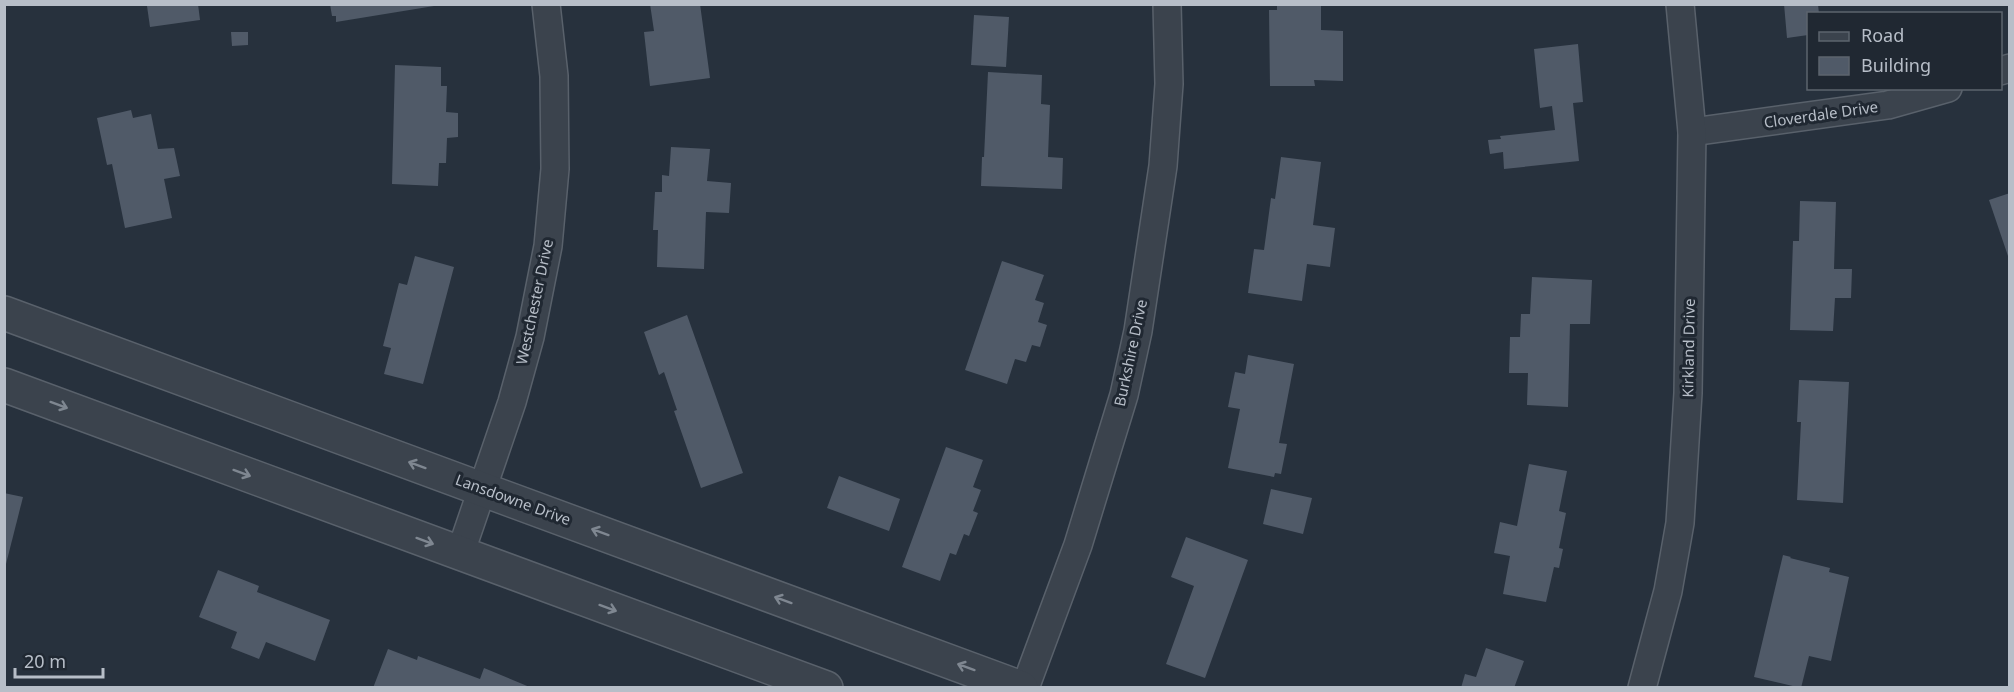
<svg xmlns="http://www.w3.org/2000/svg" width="2014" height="692" font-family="'Noto Sans',sans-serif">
<rect width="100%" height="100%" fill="#27313d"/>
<!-- building -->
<g fill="#505a68">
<polygon points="151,4 198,4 200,20 150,27 147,6"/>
<polygon points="330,4 433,4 434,6 336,22 336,16 332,16"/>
<polygon points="650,4 700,4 710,78 650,86 644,32 654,31"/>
<polygon points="1277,4 1321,4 1321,30 1343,31 1343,81 1314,80 1315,86 1270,86 1269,10 1277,10"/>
<polygon points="1784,4 1818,4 1819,14 1808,14 1808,35 1787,38"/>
<polygon points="974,15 1009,17 1006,67 971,65"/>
<polygon points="231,32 248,32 248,45 232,46"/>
<polygon points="1578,44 1583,102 1573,103 1579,161 1504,169 1503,152 1490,154 1488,140 1501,139 1500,136 1555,130 1552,106 1540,108 1534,49"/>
<polygon points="395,65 441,67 441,86 447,86 446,112 458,113 458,137 447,138 446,163 439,163 438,186 392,184"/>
<polygon points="988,72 1042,75 1041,104 1050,105 1048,157 1063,158 1062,189 981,186 982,157 984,157"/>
<polygon points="131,110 133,118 151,114 158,149 174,148 180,176 164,179 172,218 125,228 112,164 107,165 97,118"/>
<polygon points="671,147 710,149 707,181 731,183 729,213 706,212 704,269 657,267 658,230 653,230 655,192 662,192 662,175 669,176"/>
<polygon points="1281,157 1321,162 1313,225 1335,228 1330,267 1307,264 1302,301 1248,293 1254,249 1264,250 1271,198 1275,199"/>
<polygon points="2010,193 2010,259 2009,259 1989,200"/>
<polygon points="1800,201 1836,202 1834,269 1852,269 1851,298 1835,298 1833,331 1790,330 1793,241 1799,241"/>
<polygon points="415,256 454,267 423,384 384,374 391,348 383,346 399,283 407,285"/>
<polygon points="1002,261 1044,275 1035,300 1044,303 1038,322 1047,325 1040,347 1032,345 1026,362 1015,359 1007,384 965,370"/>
<polygon points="1532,277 1592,280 1590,324 1570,324 1568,407 1527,405 1528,373 1509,373 1510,337 1520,337 1521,314 1530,314"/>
<polygon points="687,315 743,473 701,488 674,411 677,410 664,372 659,375 644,332"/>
<polygon points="1248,355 1294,364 1279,443 1287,444 1281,474 1275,473 1274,477 1228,468 1240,409 1228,407 1235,372 1245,374"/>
<polygon points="1799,380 1849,382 1843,503 1797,500 1801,422 1797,422"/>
<polygon points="946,447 983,460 973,487 981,490 973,511 978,513 969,536 964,534 956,555 950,553 940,581 902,567"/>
<polygon points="1529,464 1567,471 1559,511 1566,513 1559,548 1563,549 1559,568 1554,567 1546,602 1503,594 1510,556 1494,553 1500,522 1517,526"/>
<polygon points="839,476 900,499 889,531 827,508"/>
<polygon points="1271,489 1312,498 1303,534 1263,524"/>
<polygon points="4,493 23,497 5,568 4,568"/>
<polygon points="1186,537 1248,560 1205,678 1166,664 1194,586 1171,577"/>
<polygon points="1783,555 1791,557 1790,558 1830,568 1829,572 1849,577 1831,661 1809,656 1801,688 1754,677"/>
<polygon points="218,570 259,586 257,592 330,620 315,661 266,642 259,659 231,648 237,632 199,617"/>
<polygon points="1486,648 1524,661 1514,688 1461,688 1465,674 1476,677"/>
<polygon points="388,649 417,660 418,656 480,679 484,668 532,688 373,688"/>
</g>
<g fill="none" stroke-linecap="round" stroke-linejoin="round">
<!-- minor casing -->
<g stroke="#59616b" stroke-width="30">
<g id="minor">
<polyline points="2000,71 2010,68"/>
<polyline points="1692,132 1888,105 1948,88"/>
<polyline points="460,554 512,402 530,337 548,246 555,169 554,76 546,4"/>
<polyline points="1025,688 1078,545 1124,395 1138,331 1163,166 1169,84 1167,4"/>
<polyline points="1642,688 1668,591 1680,523 1688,393 1692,132 1680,4"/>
</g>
</g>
<!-- tertiary casing -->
<g stroke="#59616b" stroke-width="36">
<g id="tertiary">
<polyline points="4,313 1021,688"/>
<polyline points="4,385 826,688"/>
</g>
</g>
<!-- minor -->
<use href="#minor" stroke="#3b434d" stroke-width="27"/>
<!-- tertiary -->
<use href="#tertiary" stroke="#3b434d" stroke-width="33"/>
</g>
<!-- one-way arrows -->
<defs><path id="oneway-shaft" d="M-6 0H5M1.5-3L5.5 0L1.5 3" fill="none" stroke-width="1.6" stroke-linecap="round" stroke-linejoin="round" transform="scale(1.5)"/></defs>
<g stroke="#7f8791">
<use href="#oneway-shaft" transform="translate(59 405) rotate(20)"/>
<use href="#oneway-shaft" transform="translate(417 465) rotate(-160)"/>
<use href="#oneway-shaft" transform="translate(242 473) rotate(20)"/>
<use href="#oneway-shaft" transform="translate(600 532) rotate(-160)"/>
<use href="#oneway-shaft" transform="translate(425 541) rotate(20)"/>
<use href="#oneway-shaft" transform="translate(783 600) rotate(-160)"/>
<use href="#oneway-shaft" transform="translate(608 608) rotate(20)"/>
<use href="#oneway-shaft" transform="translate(966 667) rotate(-160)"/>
</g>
<g text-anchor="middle" stroke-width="6" stroke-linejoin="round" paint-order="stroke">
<!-- street labels -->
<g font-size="15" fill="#b7bec8" stroke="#202832">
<text transform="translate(1821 115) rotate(-8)" y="5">Cloverdale Drive</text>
<text transform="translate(535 302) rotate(-78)" y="5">Westchester Drive</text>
<text transform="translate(1689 348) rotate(-89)" y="5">Kirkland Drive</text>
<text transform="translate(1131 353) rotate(-78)" y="5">Burkshire Drive</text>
<text transform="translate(513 500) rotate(20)" y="5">Lansdowne Drive</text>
</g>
</g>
<!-- border -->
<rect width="2014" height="692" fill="none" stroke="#b7bec8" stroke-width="12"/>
<!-- legend -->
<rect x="1807" y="12" width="195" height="78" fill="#202832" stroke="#5c646e" stroke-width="1.5"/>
<rect x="1819" y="32" width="30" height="9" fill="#3b434d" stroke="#5c646e" stroke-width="1.5"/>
<text x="1861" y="42" font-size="18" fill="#b7bec8">Road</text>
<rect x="1819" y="57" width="30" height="18" fill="#505a68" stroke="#5c646e" stroke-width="1.5"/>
<text x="1861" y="72" font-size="18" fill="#b7bec8">Building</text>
<!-- scale -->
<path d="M15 668v9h88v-9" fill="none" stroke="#b7bec8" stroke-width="3"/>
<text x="24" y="668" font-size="18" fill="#b7bec8" stroke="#202832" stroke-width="4.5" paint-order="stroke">20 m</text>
</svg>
